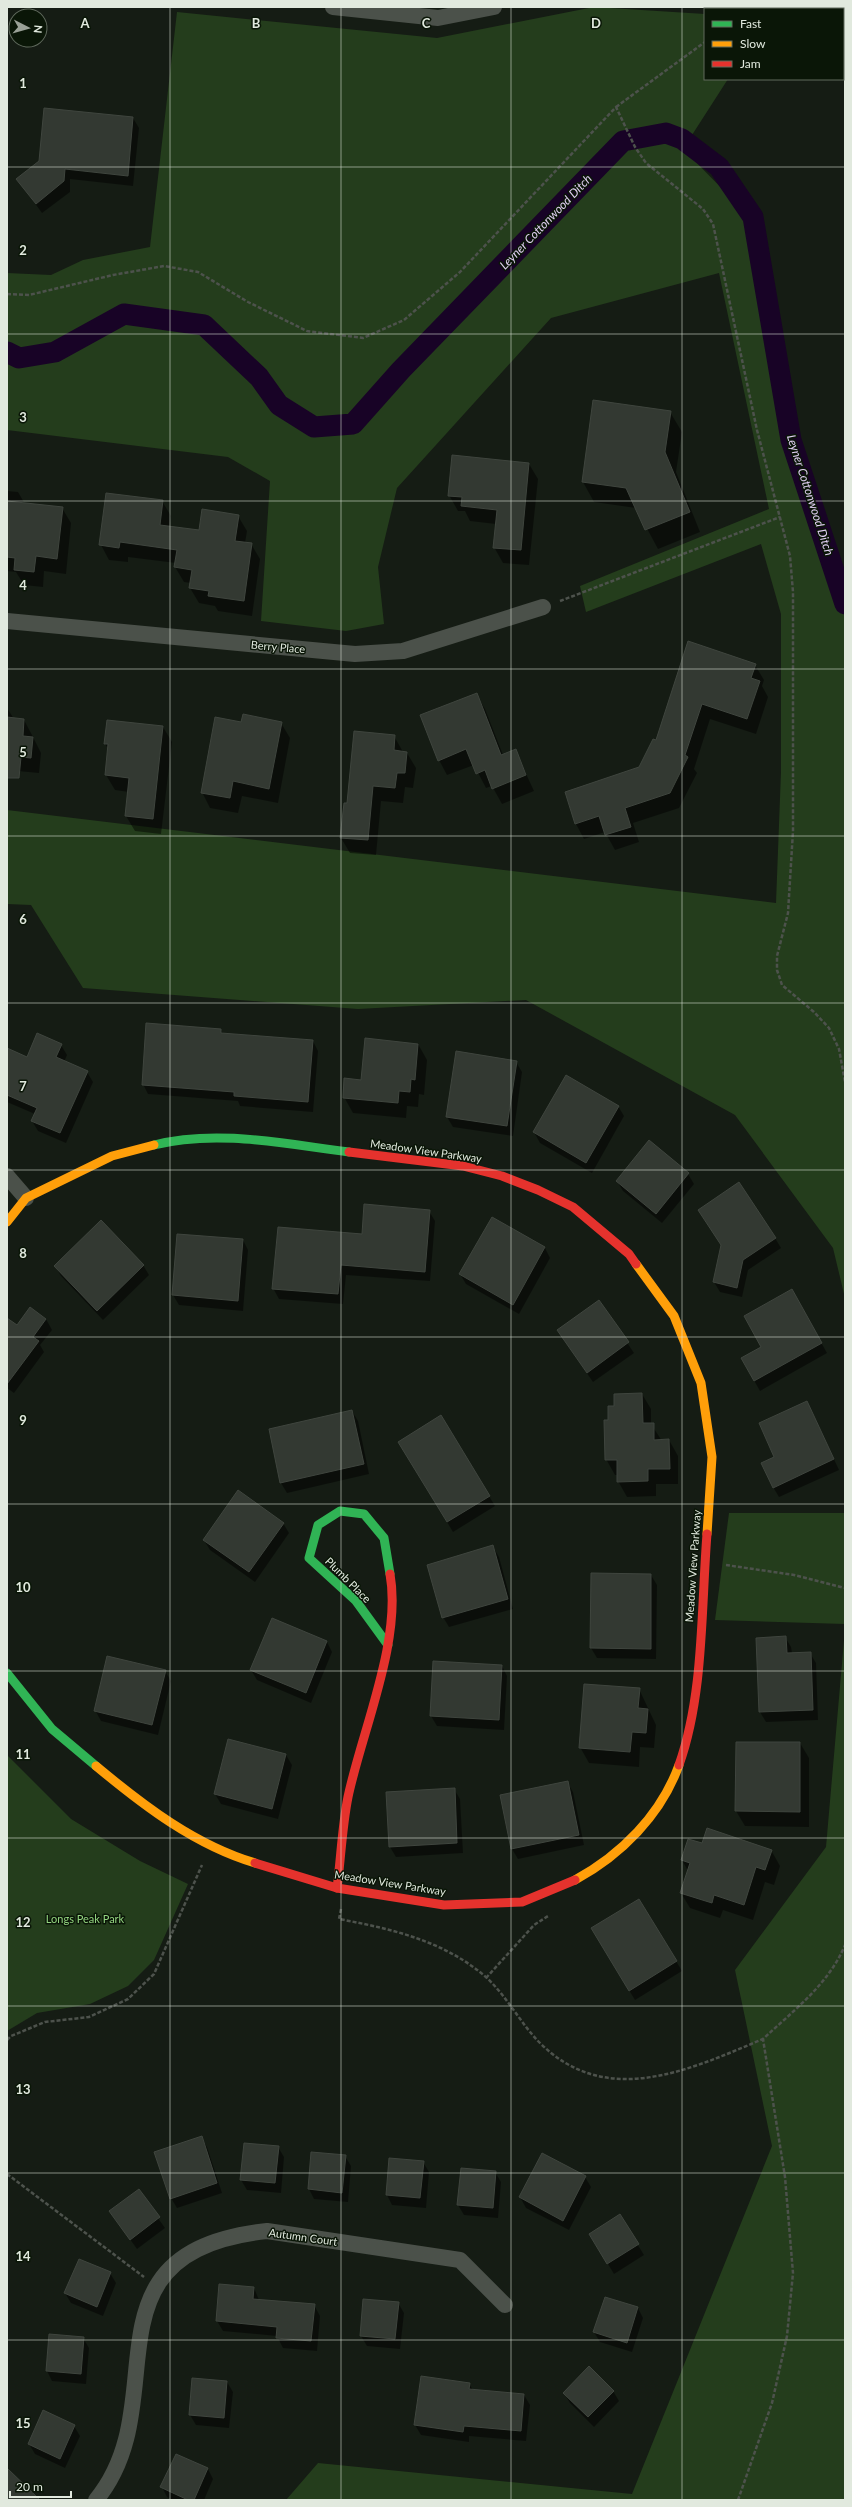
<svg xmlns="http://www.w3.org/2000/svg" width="852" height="2507" font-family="Lato,sans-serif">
<rect width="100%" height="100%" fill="#151c14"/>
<!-- green -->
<g fill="#243d1c">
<polygon points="594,7 705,14 705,79 728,79 683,149 747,214 773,342 811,511 845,616 845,1298 833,1248 735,1115 526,1000 358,1009 83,988 31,905 7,904 7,810 776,903 781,772 781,614 761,544 586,612 580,586 769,509 719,273 551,318 397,488 378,567 384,624 346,631 261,621 270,481 228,457 7,430 7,273 51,275 83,260 150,247 177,12 437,38"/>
<polygon points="729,1513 845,1513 845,1624 715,1620"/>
<polygon points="845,1629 845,2500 286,2500 318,2463 632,2494 772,2146 735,1970 826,1847"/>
<polygon points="7,1755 71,1819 140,1861 188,1884 154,1960 128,1986 90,2004 37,2013 7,2031"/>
</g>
<!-- shadow -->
<g fill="#0007">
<polygon points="841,7 845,7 845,25 843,9"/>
<polygon points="133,118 139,128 133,186 70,179 70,192 42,213 18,180"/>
<polygon points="670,412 682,432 676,472 700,532 658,549 636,508 594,502 583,482"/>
<polygon points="529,464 538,479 529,565 503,563 494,547 496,524 470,521 465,511 458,511 449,495"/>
<polygon points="7,491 18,492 25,504 62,508 71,523 66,574 44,571 43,587 24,585 16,572 7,571"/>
<polygon points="162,501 171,516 169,527 200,532 238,516 247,531 245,543 251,544 260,559 252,616 218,611 215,606 199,603 190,588 191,583 184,582 175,567 176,563 128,557 128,562 109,560 101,545"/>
<polygon points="689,642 755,665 764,680 762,686 768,697 756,734 710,719 694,769 697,773 679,808 633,823 639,842 615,850 605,832 584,839 576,824 640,768 657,742"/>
<polygon points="476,694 485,709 503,755 515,750 534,791 502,804 492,786 486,788 474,765 447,775 439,760"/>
<polygon points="7,708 14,719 24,720 32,735 41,753 39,773 7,770"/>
<polygon points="242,723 281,723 290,738 278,803 242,796 238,813 210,808 202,792"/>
<polygon points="163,727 172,742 161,834 135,831 126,816 129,792 115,790 106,775 109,750 105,744"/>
<polygon points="394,736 403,752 407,753 416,768 413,788 405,787 403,803 381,801 376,855 350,853 341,838 348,804"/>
<polygon points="221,1030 223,1034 313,1041 318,1051 313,1112 240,1106 238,1101 148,1094 143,1084"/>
<polygon points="418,1044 427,1060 424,1095 419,1094 418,1107 407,1106 406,1118 353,1113 344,1097 362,1081"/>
<polygon points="61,1045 67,1055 64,1062 87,1072 93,1082 66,1143 38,1131 32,1121 35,1114 7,1102 7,1049 27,1058"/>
<polygon points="516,1062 522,1072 513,1136 453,1127 447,1117"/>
<polygon points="618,1106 624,1116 592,1173 540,1143 534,1132"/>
<polygon points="649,1142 688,1174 694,1184 662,1223 623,1191 617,1181"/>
<polygon points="429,1211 435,1221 430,1281 346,1275 343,1304 279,1299 273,1288 362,1235"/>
<polygon points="492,1218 545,1248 550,1258 519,1314 466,1284 460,1274"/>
<polygon points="178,1235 243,1240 248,1250 243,1311 179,1305 173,1295"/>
<polygon points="775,1238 781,1248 748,1270 742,1297 720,1292 714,1282 722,1246"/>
<polygon points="143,1265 149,1275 103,1320 61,1276 55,1266"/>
<polygon points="792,1291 827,1353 760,1391 742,1359 762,1348"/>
<polygon points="599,1301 634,1353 593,1382 558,1331"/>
<polygon points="31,1308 46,1319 52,1330 40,1345 44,1352 14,1393 7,1388 7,1319 17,1326"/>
<polygon points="642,1394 651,1409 651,1424 662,1441 669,1440 678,1456 678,1484 656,1484 656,1496 627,1497 618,1481 618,1475 615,1475 606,1459 609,1420 616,1407"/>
<polygon points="352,1411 358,1421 369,1474 287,1493 281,1483"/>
<polygon points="812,1412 839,1470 779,1497 773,1487 775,1458"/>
<polygon points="405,1452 489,1496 495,1506 453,1532"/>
<polygon points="283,1523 289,1533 255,1582 210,1550 204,1540"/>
<polygon points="493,1547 499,1557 513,1609 449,1627 443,1617"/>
<polygon points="651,1575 657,1585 656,1659 597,1658 591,1648"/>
<polygon points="272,1619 327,1642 332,1652 311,1703 257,1680 251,1670"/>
<polygon points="785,1637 791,1647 792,1653 810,1653 816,1663 818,1720 766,1722 760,1712"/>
<polygon points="502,1666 507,1676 504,1730 437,1726 431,1716"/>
<polygon points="165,1671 171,1681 158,1735 101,1721 95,1710"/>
<polygon points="639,1689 656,1725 654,1748 640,1747 639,1767 589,1763 580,1747"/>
<polygon points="800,1743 809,1758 809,1827 745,1826 736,1811"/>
<polygon points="286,1755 292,1765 278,1819 221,1804 215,1794"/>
<polygon points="567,1782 573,1792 584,1845 518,1859 512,1849 501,1796"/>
<polygon points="454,1789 460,1799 463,1853 396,1857 390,1847"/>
<polygon points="703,1845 771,1850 780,1866 774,1885 765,1882 753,1920 723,1910 720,1918 690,1908 681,1893 688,1871 682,1860"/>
<polygon points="598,1939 676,1961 682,1971 635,2000"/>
<polygon points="201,2137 207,2147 222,2193 177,2208 171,2198"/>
<polygon points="278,2147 284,2157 281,2193 247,2190 241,2180"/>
<polygon points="312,2153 345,2156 351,2166 348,2202 314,2199 309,2189"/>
<polygon points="423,2162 429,2172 426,2208 392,2205 387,2195"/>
<polygon points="495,2172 501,2182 498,2218 464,2215 458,2205"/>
<polygon points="585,2177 591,2187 569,2230 526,2208 520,2197"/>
<polygon points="138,2190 165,2228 137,2249 110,2211"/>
<polygon points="620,2216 644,2255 614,2274 596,2244"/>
<polygon points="110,2273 116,2283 103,2316 71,2303 65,2293"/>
<polygon points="220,2285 254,2288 259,2300 314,2305 320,2316 317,2351 283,2348 277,2336 223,2331 217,2321"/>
<polygon points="398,2303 404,2313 400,2349 367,2346 361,2336"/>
<polygon points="638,2308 643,2318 632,2352 600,2342 594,2332"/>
<polygon points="83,2338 89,2348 86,2384 52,2381 47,2371"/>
<polygon points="421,2377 469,2384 473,2390 524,2395 530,2405 526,2441 469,2436 469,2442 421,2435 415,2425"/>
<polygon points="227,2382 233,2392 229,2428 196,2425 190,2415"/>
<polygon points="613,2391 619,2401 594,2427 570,2403 564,2393"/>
<polygon points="74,2426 80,2436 65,2468 35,2454 29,2444"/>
<polygon points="177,2455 208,2469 213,2479 204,2500 173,2500 167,2497 162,2487"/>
</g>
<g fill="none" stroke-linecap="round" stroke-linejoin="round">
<!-- canal -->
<polyline stroke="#180326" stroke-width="21" points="7,352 19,358 55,352 124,314 204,325 259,377 279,405 314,427 353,424 401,370 623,141 666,133 682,139 719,167 753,217 791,440 845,604"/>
</g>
<!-- building -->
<g fill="#333932" stroke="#3f453e">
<polygon points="44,108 133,117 128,176 65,169 64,181 36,204 16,179 39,161"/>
<polygon points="593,400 671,411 665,452 690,512 645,530 626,488 582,482"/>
<polygon points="452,455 529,463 521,550 493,548 497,510 461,506 462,497 448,496"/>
<polygon points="106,493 163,500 160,525 199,530 202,509 239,515 235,541 252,543 244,601 208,596 209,591 189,588 192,570 174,567 177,550 120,542 119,548 99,545"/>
<polygon points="7,501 63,507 57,559 36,556 34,572 14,570 15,558 7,557"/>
<polygon points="688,641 756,664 751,678 760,681 747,719 702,704 685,755 688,757 670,793 625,808 631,827 605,835 599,816 575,824 565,792 639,767 653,739 656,740"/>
<polygon points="477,693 501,755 516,749 526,775 492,789 485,770 476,774 466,749 438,761 420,715"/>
<polygon points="243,714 282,722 269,789 233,781 230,798 201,793 215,717 241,722"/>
<polygon points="7,717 24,719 23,736 33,737 31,758 21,757 19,778 7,778"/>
<polygon points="107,720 163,726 153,819 125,816 129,778 105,775 108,744 104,744"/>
<polygon points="354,731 395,735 394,750 407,752 405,773 397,773 395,788 373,786 368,840 340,838 344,803 347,803"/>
<polygon points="146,1023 221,1029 221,1033 313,1040 308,1102 234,1096 234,1092 142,1085"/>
<polygon points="37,1033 62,1044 56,1057 88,1071 60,1133 31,1121 37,1108 7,1095 7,1048 27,1057"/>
<polygon points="365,1038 418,1044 415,1080 411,1079 410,1092 399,1091 398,1103 343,1098 344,1078 361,1080"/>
<polygon points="456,1051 517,1061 507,1126 446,1117"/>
<polygon points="566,1075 619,1106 586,1163 533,1132"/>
<polygon points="649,1140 689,1173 656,1214 616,1181"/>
<polygon points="739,1182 776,1238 743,1260 737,1288 713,1282 721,1245 698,1210"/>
<polygon points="364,1204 430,1210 425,1272 341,1265 338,1294 272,1289 278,1227 362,1234"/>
<polygon points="492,1217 545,1247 513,1305 459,1274"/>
<polygon points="101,1220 144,1265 97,1311 54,1266"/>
<polygon points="177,1234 243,1239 238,1301 172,1295"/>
<polygon points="792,1289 822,1343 754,1381 741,1358 761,1347 744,1316"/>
<polygon points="599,1300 629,1342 587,1373 557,1330"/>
<polygon points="30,1307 46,1319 33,1337 39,1341 7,1384 7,1318 17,1325"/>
<polygon points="642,1393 643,1423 654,1423 654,1440 669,1439 670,1469 648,1469 648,1481 617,1482 617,1460 605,1460 604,1420 608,1420 608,1406 614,1406 614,1394"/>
<polygon points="807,1401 834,1459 773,1488 761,1463 774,1457 759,1423"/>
<polygon points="352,1410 364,1464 280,1483 269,1429"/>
<polygon points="441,1415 490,1496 447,1522 398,1442"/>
<polygon points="238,1490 284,1523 249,1572 203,1540"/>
<polygon points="493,1545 508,1599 442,1618 427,1565"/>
<polygon points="591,1573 651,1574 651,1649 590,1648"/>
<polygon points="272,1618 327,1641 306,1693 250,1670"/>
<polygon points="786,1636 787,1653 811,1652 813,1710 759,1712 756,1638"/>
<polygon points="107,1656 166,1670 152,1725 94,1711"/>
<polygon points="433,1661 502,1665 499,1720 430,1716"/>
<polygon points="584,1684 640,1688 638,1708 648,1709 646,1733 632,1732 630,1752 579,1748"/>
<polygon points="228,1739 286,1754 272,1809 214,1794"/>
<polygon points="736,1742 800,1742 800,1812 735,1811"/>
<polygon points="568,1781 579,1835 511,1849 500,1795"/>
<polygon points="455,1788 457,1843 389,1847 386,1792"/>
<polygon points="707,1828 772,1850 765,1870 756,1867 744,1905 714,1895 712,1903 680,1893 690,1863 681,1860 688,1839 702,1843"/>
<polygon points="639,1899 677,1961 629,1991 591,1928"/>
<polygon points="202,2136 217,2183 170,2199 154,2152"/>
<polygon points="244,2143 279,2146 275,2183 240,2180"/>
<polygon points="311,2152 346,2155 342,2193 308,2189"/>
<polygon points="542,2153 586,2176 563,2221 519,2197"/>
<polygon points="389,2158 424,2161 420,2198 386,2195"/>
<polygon points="461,2168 496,2171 493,2208 457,2205"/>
<polygon points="139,2189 160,2217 130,2240 109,2211"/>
<polygon points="620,2214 639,2244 607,2264 589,2234"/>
<polygon points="79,2259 111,2272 97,2307 64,2293"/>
<polygon points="219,2284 254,2287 253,2299 315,2304 311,2341 276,2338 277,2327 216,2321"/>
<polygon points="605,2297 638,2307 627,2343 593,2332"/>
<polygon points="363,2299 399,2302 395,2339 360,2336"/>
<polygon points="49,2334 84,2337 81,2374 46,2371"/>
<polygon points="589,2366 614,2391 588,2417 563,2393"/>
<polygon points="421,2376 470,2383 469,2389 524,2394 521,2431 464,2426 463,2432 414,2425"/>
<polygon points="192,2378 227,2381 224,2418 189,2415"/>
<polygon points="43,2410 75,2425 60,2459 28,2444"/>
<polygon points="176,2454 208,2468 194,2500 188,2500 160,2487"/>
<polygon points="7,2468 40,2500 7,2500"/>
</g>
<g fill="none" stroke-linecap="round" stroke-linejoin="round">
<!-- path -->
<g stroke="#4d524c" stroke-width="2.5" stroke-dasharray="4 2" stroke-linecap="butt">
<polyline points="730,9 731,7"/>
<polyline points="616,107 705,42"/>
<polyline points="7,294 29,295 113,275 164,266 198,272 248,302 307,331 363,338 404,320 460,272 616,107 635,147 646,163 703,209 713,224 757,430 790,556 793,592 793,831 788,913 777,956 777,970 782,985 814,1012 829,1028 839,1049 845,1082"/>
<polyline points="560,601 780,517"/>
<polyline points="726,1565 794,1575 845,1588"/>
<path d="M 341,1909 L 339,1919 C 392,1929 445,1941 487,1978 C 507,1997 520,2022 538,2041 C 605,2110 689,2070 763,2039"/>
<polyline points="486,1978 534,1925 548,1916"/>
<polyline points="7,2040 11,2036 45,2022 89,2017 128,1999 154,1974 202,1865"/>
<polyline points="7,2174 144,2277"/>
<path d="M 738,2500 L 772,2403 L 787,2336 L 793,2273 L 785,2177 L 763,2039 C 793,2011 829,1984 845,1945"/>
</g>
<!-- street -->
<g stroke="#4b514a" stroke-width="16">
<polyline points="333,7 438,18 494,7"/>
<polyline points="7,621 355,654 403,651 543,607"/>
<polyline points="7,1176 26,1198"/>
<path d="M 96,2500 C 178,2401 75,2252 267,2231 L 460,2260 L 505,2305"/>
</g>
<!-- fast -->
<g stroke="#30b455" stroke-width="9">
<path d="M 154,1145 C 217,1129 285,1144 349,1152"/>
<polyline points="388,1645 356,1601 309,1558 318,1525 340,1511 364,1514 384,1538 390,1574"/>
<polyline points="7,1673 52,1729 96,1766"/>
</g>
<!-- slow -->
<g stroke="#ff9f0a" stroke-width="9">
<polyline points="7,1222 26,1198 112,1156 154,1145"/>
<polyline points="636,1264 674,1316 701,1383 712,1457 707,1534"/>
<path d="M 96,1766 C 144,1806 195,1845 255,1863"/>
<path d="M 575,1880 C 621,1855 661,1815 679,1765"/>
</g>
<!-- jam -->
<g stroke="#e5322d" stroke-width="9">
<polyline points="349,1152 463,1166 502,1176 538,1190 573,1207 629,1254 636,1264"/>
<path d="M 679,1765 C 704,1695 701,1609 707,1534"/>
<polyline points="255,1863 337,1888 444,1905 522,1902 575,1880"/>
<path d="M 337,1888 C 341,1858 342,1827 348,1797 C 362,1731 402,1641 390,1574"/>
</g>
</g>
<!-- grid -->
<path fill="none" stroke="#e1e9de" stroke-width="1" stroke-opacity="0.55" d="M 170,7 L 170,2500M 341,7 L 341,2500M 511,7 L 511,2500M 682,7 L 682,2500M 7,167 L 845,167M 7,334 L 845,334M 7,501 L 845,501M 7,669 L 845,669M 7,836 L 845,836M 7,1003 L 845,1003M 7,1170 L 845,1170M 7,1337 L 845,1337M 7,1504 L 845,1504M 7,1671 L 845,1671M 7,1838 L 845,1838M 7,2006 L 845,2006M 7,2173 L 845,2173M 7,2340 L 845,2340"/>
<g text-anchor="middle" stroke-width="3" stroke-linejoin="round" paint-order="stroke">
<!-- street labels -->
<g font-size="11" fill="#e1e9de" stroke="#0a1607">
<text transform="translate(278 647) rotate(5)" y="4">Berry Place</text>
<text transform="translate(426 1151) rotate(8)" y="4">Meadow View Parkway</text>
<text transform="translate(693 1566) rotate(-86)" y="4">Meadow View Parkway</text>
<text transform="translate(348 1580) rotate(45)" y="4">Plumb Place</text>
<text transform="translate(390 1883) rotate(9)" y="4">Meadow View Parkway</text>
<text transform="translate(303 2237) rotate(8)" y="4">Autumn Court</text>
</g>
<!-- park labels -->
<g font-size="11" fill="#94d581" stroke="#0a1607">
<text x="85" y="1923">Longs Peak Park</text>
</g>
<!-- water labels -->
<g font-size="12" font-style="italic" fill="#e1cff3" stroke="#0a1607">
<text transform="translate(546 222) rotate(-46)" y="4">Leyner Cottonwood Ditch</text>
<text transform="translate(810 495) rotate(72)" y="4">Leyner Cottonwood Ditch</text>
</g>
</g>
<g font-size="13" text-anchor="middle" font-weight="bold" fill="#e1e9de" stroke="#0a1607" stroke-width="3" stroke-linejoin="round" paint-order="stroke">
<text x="85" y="28">A</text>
<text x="256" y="28">B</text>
<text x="426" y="28">C</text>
<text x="596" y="28">D</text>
<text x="23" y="88">1</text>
<text x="23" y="255">2</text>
<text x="23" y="422">3</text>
<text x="23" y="590">4</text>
<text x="23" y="757">5</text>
<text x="23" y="924">6</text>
<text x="23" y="1091">7</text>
<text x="23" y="1258">8</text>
<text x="23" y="1425">9</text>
<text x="23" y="1592">10</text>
<text x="23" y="1759">11</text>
<text x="23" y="1927">12</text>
<text x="23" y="2094">13</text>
<text x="23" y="2261">14</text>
<text x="23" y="2428">15</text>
</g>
<!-- border -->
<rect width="852" height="2507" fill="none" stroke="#e1e9de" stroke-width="16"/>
<!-- legend -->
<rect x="704" y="8" width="140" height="72" fill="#0a1607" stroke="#606a5d"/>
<rect x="712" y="21" width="20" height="6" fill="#30b455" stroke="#606a5d"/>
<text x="740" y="28" font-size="12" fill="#e1e9de">Fast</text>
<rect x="712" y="41" width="20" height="6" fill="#ff9f0a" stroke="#606a5d"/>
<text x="740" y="48" font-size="12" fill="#e1e9de">Slow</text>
<rect x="712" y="61" width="20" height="6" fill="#e5322d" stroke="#606a5d"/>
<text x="740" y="68" font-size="12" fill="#e1e9de">Jam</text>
<!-- north arrow -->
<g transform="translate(28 28) rotate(96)"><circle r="19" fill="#0a1607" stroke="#606a5d"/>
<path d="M0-3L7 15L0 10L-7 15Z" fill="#9aa197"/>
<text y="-6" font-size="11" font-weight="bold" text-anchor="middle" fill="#e1e9de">N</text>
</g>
<!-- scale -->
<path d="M10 2491v6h61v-6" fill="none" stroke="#e1e9de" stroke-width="2"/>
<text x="16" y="2491" font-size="12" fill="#e1e9de" stroke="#0a1607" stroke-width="3" paint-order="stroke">20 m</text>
</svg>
